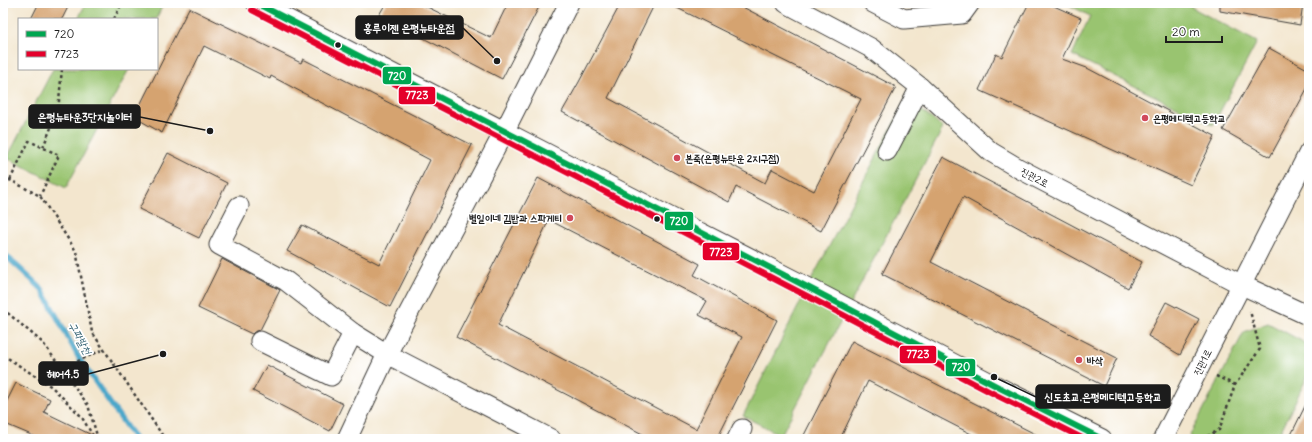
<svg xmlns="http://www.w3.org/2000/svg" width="1312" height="442" font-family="Delius,'Poor Story',sans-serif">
<rect width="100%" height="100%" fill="#fff"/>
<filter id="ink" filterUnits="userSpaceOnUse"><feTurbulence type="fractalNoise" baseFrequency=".025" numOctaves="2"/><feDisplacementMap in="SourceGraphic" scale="8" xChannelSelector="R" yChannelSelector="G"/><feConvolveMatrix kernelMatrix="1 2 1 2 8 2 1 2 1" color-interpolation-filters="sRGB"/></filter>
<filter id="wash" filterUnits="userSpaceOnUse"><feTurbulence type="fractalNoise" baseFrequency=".012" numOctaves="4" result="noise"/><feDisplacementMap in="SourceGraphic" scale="16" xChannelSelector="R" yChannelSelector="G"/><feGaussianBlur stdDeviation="0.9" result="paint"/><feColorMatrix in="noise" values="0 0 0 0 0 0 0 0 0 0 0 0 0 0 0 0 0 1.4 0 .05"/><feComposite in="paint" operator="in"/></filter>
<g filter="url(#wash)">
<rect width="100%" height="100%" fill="#f3e6ce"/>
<!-- green -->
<g fill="#99c470" stroke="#5a7046">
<polygon points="86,3 164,3 156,19 78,19"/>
<polygon points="1070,3 1193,3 1191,7 1257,42 1213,125 1072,55 1090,16 1069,5"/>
<polygon points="53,69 129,69 66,188 7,158"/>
<polygon points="907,98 943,128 781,435 743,416 815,273"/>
<polygon points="1268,323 1309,345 1309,373 1277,439 1192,439 1190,435 1244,332"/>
</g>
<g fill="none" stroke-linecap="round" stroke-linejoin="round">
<!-- stream -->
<polyline stroke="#4ca7ca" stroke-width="5.5" points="3,253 42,289 80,360 135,439"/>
</g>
<g id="blocks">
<!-- building -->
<g fill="#d5a370" fill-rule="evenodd">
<polygon points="39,3 70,3 62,19 31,19"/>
<polygon points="386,3 419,3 491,38 508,3 541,3 502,79 379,15"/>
<polygon points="621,3 655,3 608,98 765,183 772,169 814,191 861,99 667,3 735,3 896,87 821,231 736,187 729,202 562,112 579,82"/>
<polygon points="1029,3 1047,3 1081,18 1062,59 1087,68 1215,136 1191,185 979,90 996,54 1002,57"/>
<polygon points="1220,3 1303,3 1300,25 1220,11"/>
<polygon points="189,8 301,63 303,59 472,145 390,307 287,251 302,225 379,264 430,160 271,76 270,79 204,46 162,133 134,117"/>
<polygon points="1269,48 1309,70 1309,85 1270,157 1223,130"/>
<polygon points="168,153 227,183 199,238 139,209"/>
<polygon points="943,157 1142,262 1128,288 963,197 931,262 1117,358 1104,386 882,274"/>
<path d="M 538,178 L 700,264 L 694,275 L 777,320 L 717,439 L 652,439 L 456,337 ZM 549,220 L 707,301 L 699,315 L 742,337 L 696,429 L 498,325 Z"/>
<polygon points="222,259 280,290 260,330 254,332 252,334 198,308"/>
<polygon points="1166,302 1199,319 1180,355 1148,336"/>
<polygon points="852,341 895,363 1045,439 981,439 868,381 840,439 802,439"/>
<polygon points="267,365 343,404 330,431 253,391"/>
<polygon points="16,383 50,399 44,412 100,439 41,439 3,423 3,409"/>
<polygon points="1309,398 1309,439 1289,439"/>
</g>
</g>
</g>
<g filter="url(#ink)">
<use href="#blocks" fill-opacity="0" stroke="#3c3a37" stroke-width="1"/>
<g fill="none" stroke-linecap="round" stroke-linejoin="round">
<!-- minor casing -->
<g stroke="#3c3a37" stroke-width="21">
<g id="minor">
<polyline points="256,3 668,216 813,290 1002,389 1102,439"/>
<polyline points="786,3 871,48 920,87 991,152 1018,168 1242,285 1309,316"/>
<polyline points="873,3 904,19 962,14 970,3"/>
<polyline points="887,151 920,87"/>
<polyline points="239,206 219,245 286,281 353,333 387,354 551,439"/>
<polyline points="260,341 331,376 353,333"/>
<polyline points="347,439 387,354 504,132 569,3"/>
<polyline points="737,439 742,429"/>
<polyline points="1163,439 1309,152"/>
</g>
</g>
<!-- path -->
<g stroke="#3c3a37" stroke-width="2.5" stroke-dasharray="3 3" stroke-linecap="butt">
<polyline points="114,19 122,3"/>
<polyline points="43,147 58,111 62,69"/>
<polyline points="10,180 29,141 59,155 40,196"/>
<polyline points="3,182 10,180 40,196 76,251 92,332 165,439"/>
<polyline points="3,309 43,343 88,405 98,439"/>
<polyline points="3,355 52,387 81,416 95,439"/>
<polyline points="61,369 104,349"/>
<polyline points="1216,376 1235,385"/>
<polyline points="1202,439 1219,430 1235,385 1260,349 1250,311"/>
</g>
<!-- minor -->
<use href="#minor" stroke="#fff" stroke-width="19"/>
<!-- bus-1 casing -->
<g stroke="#fff" stroke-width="9">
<polyline id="bus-1" points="256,3 813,290 1002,389 1102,439"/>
</g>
<!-- bus-2 casing -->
<g stroke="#fff" stroke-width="9">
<polyline id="bus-2" points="252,10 809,297 998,396 1084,439"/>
</g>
<!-- bus-1 -->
<use href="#bus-1" stroke="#00a651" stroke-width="6"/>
<!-- bus-2 -->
<use href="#bus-2" stroke="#e4002b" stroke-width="6"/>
</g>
</g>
<!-- markers -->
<g fill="#1c1c1c" stroke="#fff" stroke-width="1.5">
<circle cx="338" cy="45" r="3.5"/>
<circle cx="657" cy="219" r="3.5"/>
</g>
<g fill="#d1495b" stroke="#fff" stroke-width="1.5">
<circle cx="1145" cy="118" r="4"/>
<circle cx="677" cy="158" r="4"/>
<circle cx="570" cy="218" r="4"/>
<circle cx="1079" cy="360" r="4"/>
</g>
<g text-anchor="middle" stroke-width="3.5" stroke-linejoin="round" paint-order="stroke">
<!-- poi labels -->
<g font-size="10" font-weight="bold" fill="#1c1c1c" stroke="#fff" text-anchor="start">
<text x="1153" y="122">은평메디텍고등학교</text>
<text x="685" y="162">본죽(은평뉴타운 2지구점)</text>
<text x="562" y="222" text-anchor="end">별일이네 김밥과 스파게티</text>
<text x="1087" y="364">바삭</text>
</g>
<!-- street labels -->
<g font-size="10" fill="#1c1c1c" stroke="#fff">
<text transform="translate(1035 177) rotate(28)" y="4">진관2로</text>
<text transform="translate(1202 362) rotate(-63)" y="4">진관1로</text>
</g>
<!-- water labels -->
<g font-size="11" font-style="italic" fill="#346273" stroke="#fff">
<text transform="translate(80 338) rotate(61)" y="4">구파발천</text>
</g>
</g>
<!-- callouts -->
<path fill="none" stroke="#1c1c1c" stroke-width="1.5" d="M497 61L463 28M210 131L140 117M163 354L88 374M994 377L1036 397"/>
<g fill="#1c1c1c" stroke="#fff" stroke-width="1.5">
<circle cx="497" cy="61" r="4"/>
<circle cx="210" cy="131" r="4"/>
<circle cx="163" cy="354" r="4"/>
<circle cx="994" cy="377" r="4"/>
</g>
<g fill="#1c1c1c" stroke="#1c1c1c" stroke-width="1.5">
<rect x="356" y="16" width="107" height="23" rx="4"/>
<rect x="29" y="105" width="111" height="23" rx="4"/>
<rect x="39" y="362" width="49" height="23" rx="4"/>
<rect x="1036" y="385" width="134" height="23" rx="4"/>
</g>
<g font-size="11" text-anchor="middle" font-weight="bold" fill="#fff">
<text x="409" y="32">홍루이젠 은평뉴타운점</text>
<text x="85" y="121">은평뉴타운3단지놀이터</text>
<text x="63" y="378">헤어4.5</text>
<text x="1103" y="401">신도초교.은평메디텍고등학교</text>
</g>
<g stroke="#fff" stroke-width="1.5">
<rect x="382" y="66" width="30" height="19" rx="4" fill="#00a651"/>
<rect x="398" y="86" width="38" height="19" rx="4" fill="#e4002b"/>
<rect x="664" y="211" width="30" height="20" rx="4" fill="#00a651"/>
<rect x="702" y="242" width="38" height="19" rx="4" fill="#e4002b"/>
<rect x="899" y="345" width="38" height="19" rx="4" fill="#e4002b"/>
<rect x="945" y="358" width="31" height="19" rx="4" fill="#00a651"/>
</g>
<g font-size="11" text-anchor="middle" font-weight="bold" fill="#fff">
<text x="397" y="80">720</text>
<text x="417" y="99">7723</text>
<text x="679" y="225">720</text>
<text x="721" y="256">7723</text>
<text x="918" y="358">7723</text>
<text x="961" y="371">720</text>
</g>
<!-- margin -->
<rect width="1312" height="442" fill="none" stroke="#fff" stroke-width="16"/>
<!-- legend -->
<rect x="18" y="18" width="140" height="52" fill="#ffffff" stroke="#a4a4a4"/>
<rect x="26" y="31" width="20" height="6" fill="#00a651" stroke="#a4a4a4"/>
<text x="54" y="38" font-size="12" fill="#1c1c1c">720</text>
<rect x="26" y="51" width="20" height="6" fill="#e4002b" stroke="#a4a4a4"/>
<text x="54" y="58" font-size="12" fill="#1c1c1c">7723</text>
<!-- scale -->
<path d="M1166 36v6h56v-6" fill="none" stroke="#1c1c1c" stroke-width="2"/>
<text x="1172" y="36" font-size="12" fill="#1c1c1c" stroke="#ffffff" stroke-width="3" paint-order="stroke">20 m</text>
</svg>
